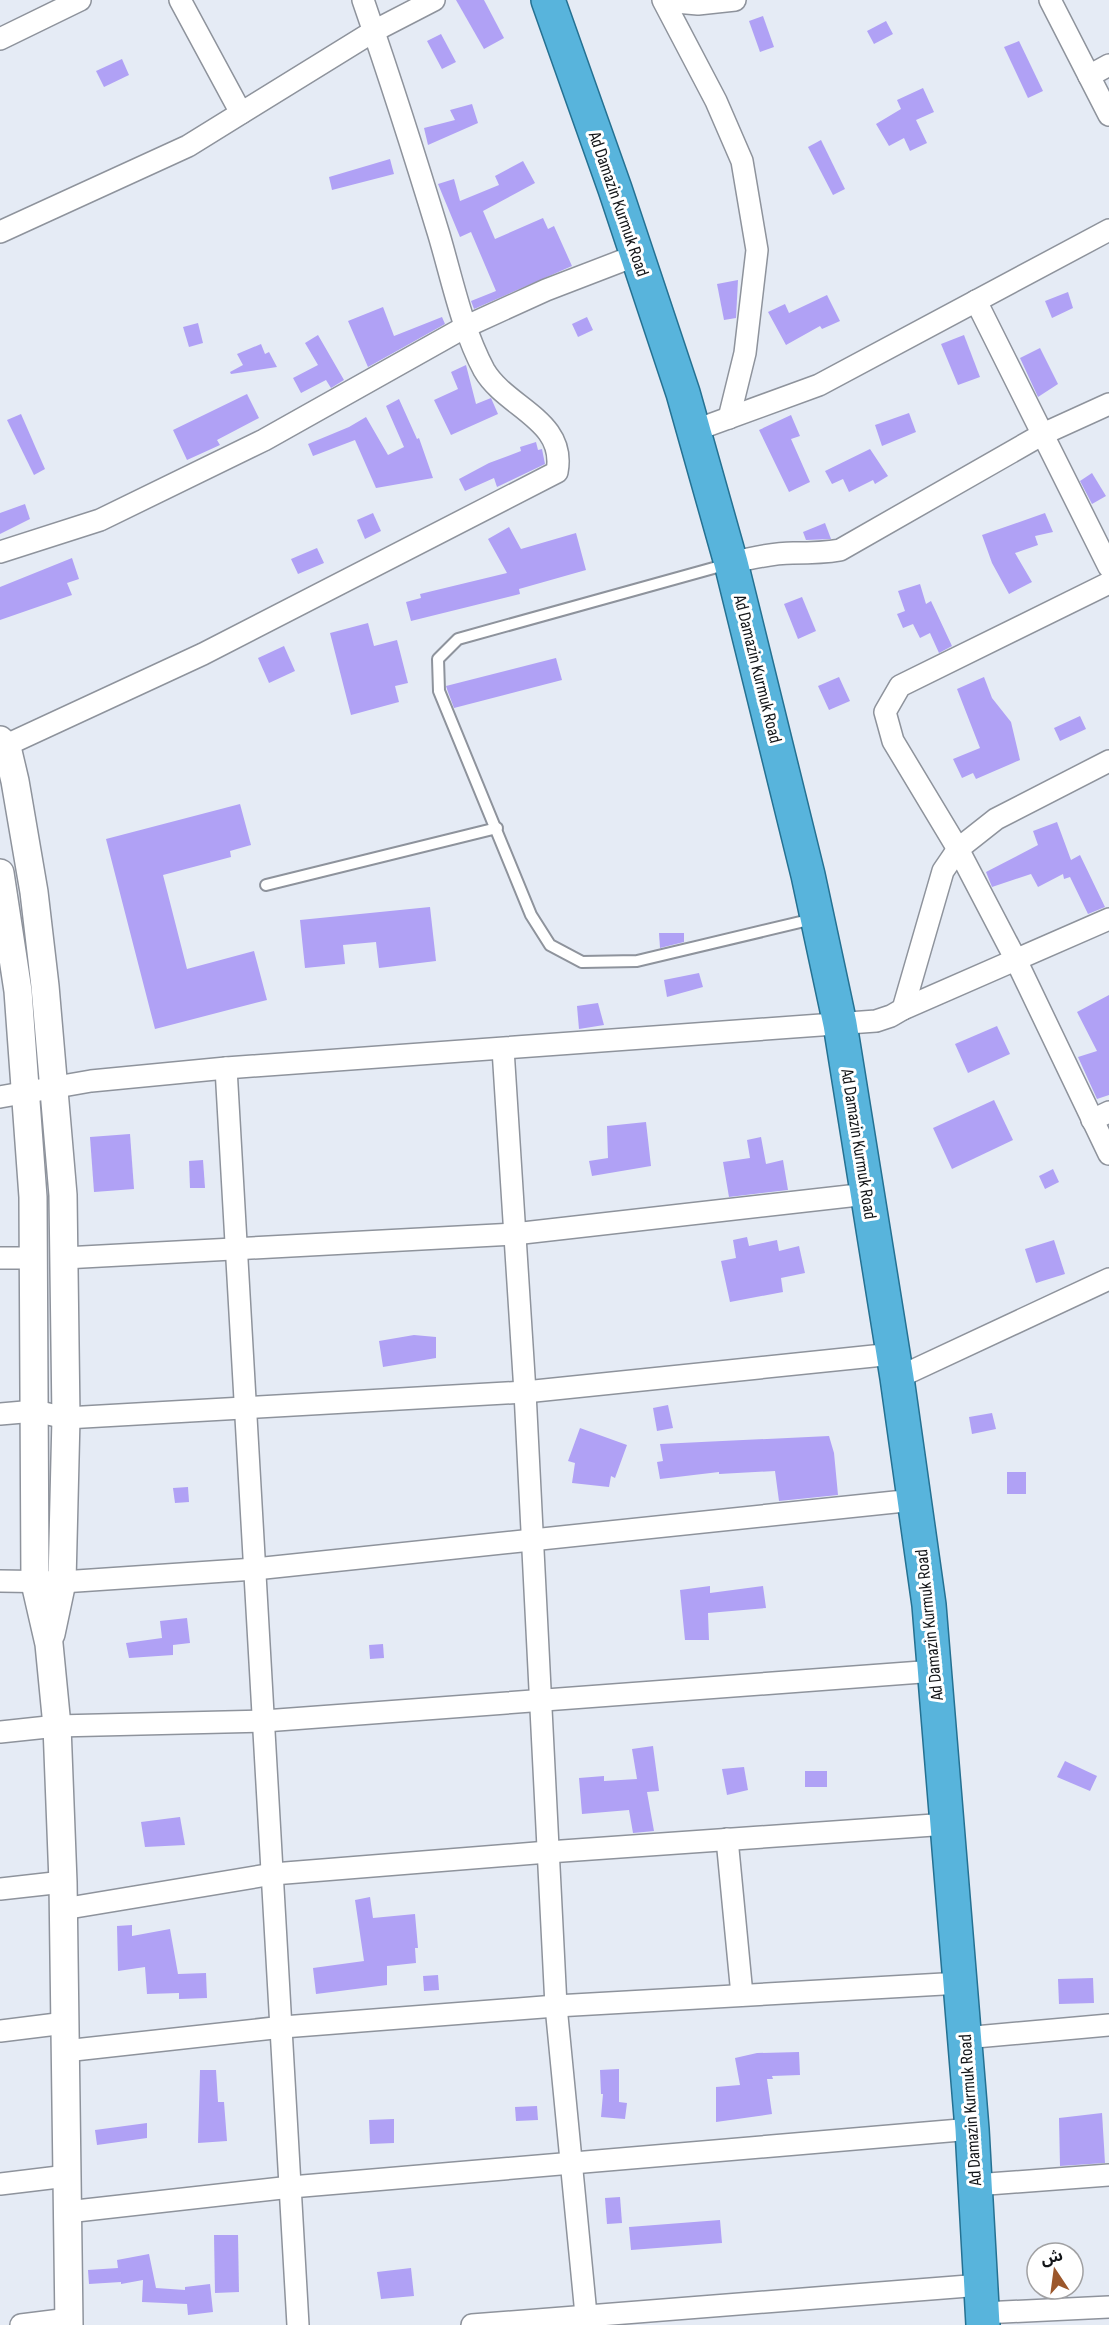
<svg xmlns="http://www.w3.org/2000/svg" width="1109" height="2325" font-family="'Sofia Sans Condensed','Noto Sans Arabic',sans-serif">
<rect width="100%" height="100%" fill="#e5ebf5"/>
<!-- building -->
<g fill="#b0a1f5">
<polygon points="456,0 484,0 504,38 484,49"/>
<polygon points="763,16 774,47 760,52 749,21"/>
<polygon points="886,21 893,34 874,44 867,31"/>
<polygon points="441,34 456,62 442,69 427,41"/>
<polygon points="1019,41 1043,91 1028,98 1004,47"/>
<polygon points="122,59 129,75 104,87 96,71"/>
<polygon points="923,88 934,112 916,120 927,143 910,151 904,138 889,146 876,124 901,109 897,100"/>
<polygon points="472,104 478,123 428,145 424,128 455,120 450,110"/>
<polygon points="821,140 845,189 833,195 808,147"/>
<polygon points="390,159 394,174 332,190 329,177"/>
<polygon points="523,161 535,183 483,211 495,239 543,218 548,229 554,226 572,266 474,309 471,301 496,291 471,232 460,237 438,184 454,179 460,201 499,185 495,176"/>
<polygon points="738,280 736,318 724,320 717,284"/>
<polygon points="1068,292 1073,308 1052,318 1045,301"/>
<polygon points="827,295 840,321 822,329 820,326 786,345 768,312 785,304 789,313"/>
<polygon points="383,307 394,336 442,317 445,324 368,367 348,321"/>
<polygon points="587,317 593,330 578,337 572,324"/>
<polygon points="198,323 203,343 189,347 183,327"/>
<polygon points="318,335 344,380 331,388 326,380 301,393 293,378 318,365 305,343"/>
<polygon points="964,335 980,377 958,385 941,344"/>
<polygon points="261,344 265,354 269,352 277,367 231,374 230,372 243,365 237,354"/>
<polygon points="1040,348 1058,384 1038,397 1020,358"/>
<polygon points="466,365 476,404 491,398 498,414 451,435 434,400 458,389 451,372"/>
<polygon points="247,394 259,418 217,440 220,445 187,460 173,430"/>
<polygon points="399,399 417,439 419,438 433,478 376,488 355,440 313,456 308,444 349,427 366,417 388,455 404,447 386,406"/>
<polygon points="909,413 916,432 882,446 875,425"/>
<polygon points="21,414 45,469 34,475 7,420"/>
<polygon points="791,415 800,436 791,439 810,482 789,492 759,430"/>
<polygon points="536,442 538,450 542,449 545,464 497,487 494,478 465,491 459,479 489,463 521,451 520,447"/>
<polygon points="870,449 888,476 875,484 873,480 849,492 843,479 832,484 825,471"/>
<polygon points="1092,473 1106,496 1092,504 1080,481"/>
<polygon points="25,504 30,519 0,534 0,513"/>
<polygon points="373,513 381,531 365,539 357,520"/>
<polygon points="1045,513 1053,532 1035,536 1038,545 1015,553 1032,582 1009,594 992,563 982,535"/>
<polygon points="825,523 831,539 806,540 803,532"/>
<polygon points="509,527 521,549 576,533 586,570 519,589 520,594 411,621 406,602 421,598 420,594 507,573 488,539"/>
<polygon points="317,548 324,563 298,574 291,559"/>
<polygon points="72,558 79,579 67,583 72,595 0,620 0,587"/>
<polygon points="920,584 926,604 931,601 952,646 939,653 930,633 920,638 913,624 903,628 897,614 905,611 898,591"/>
<polygon points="802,597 816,631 798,639 784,604"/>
<polygon points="368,623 374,646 397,640 408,683 395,686 399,702 351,715 330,633"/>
<polygon points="284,646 295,671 269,683 258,658"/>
<polygon points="556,658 562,680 454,708 448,692 446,686"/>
<polygon points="839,677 850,701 829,710 818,686"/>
<polygon points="984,677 992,698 1011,722 1020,760 976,779 973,773 962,778 953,759 980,748 957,689"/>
<polygon points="1080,716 1086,729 1060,741 1054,728"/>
<polygon points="240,804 251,845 230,851 231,857 163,875 187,969 254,951 267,1000 155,1029 106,839"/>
<polygon points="1057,822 1071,860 1080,855 1105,907 1088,914 1070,877 1064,879 1063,874 1038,887 1031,874 992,887 986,872 1038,845 1033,831"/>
<polygon points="430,907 436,961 379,968 376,942 343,945 345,964 305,968 300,920"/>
<polygon points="659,933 684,933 684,942 660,948"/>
<polygon points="699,973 703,987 667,997 664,980"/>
<polygon points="1109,995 1109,1095 1097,1099 1078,1057 1097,1051 1077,1012"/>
<polygon points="598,1003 604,1025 579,1029 577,1006"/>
<polygon points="997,1026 1010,1054 968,1073 955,1044"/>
<polygon points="994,1100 1013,1140 952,1169 933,1128"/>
<polygon points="646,1122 651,1166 592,1176 589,1161 608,1158 607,1126"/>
<polygon points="130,1134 134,1189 94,1192 90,1137"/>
<polygon points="761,1137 766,1164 783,1160 788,1190 729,1197 723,1162 750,1158 747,1140"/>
<polygon points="203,1160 205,1188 190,1188 189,1161"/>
<polygon points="1053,1169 1059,1182 1045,1189 1039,1176"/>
<polygon points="747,1237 749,1246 777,1240 779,1251 799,1246 805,1273 781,1278 783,1292 730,1302 721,1261 736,1258 733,1240"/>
<polygon points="1054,1240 1065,1274 1036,1283 1025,1249"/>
<polygon points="414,1335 436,1337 436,1358 383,1367 379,1341"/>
<polygon points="668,1405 673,1428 657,1431 653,1408"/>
<polygon points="992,1413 996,1429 972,1434 969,1417"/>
<polygon points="580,1428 627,1445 615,1478 611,1476 609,1487 572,1483 575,1463 568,1461"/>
<polygon points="829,1436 834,1453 838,1495 779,1501 775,1471 719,1474 719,1472 660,1479 657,1462 663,1461 660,1444"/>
<rect x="1007" y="1472" width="19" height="22"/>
<polygon points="188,1487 189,1502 175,1503 173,1488"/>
<polygon points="710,1586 710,1593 763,1586 766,1608 708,1613 709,1640 685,1640 680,1590"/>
<polygon points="187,1618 190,1643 173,1645 173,1655 129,1658 126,1643 162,1638 160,1621"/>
<polygon points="383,1644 384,1658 370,1659 369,1645"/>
<polygon points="653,1746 659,1791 647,1792 654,1831 633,1833 629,1810 582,1814 579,1778 604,1776 604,1781 637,1779 632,1749"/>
<polygon points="1065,1761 1097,1776 1090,1791 1057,1777"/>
<polygon points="744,1767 748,1790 727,1795 722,1769"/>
<rect x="805" y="1771" width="22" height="16"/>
<polygon points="180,1817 185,1845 145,1847 141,1822"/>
<polygon points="370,1897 373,1918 415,1914 418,1948 415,1948 416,1963 387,1966 387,1985 316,1994 313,1968 364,1961 355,1900"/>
<polygon points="132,1925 132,1936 170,1929 178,1974 206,1973 207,1998 179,1999 179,1993 147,1994 145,1967 118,1971 117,1926"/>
<polygon points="438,1975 439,1990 424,1991 423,1976"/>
<polygon points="1093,1978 1094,2003 1059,2004 1058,1979"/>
<polygon points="799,2052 800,2075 772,2076 773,2079 767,2079 772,2114 716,2122 716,2087 740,2085 735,2058 757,2053"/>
<polygon points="619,2069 619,2102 627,2103 625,2119 601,2117 603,2094 601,2094 600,2070"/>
<polygon points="200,2070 216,2070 218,2102 224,2102 227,2141 198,2143"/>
<polygon points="537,2106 538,2120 516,2121 515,2107"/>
<polygon points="1102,2113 1105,2163 1060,2166 1059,2118"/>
<polygon points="394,2119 394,2143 370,2144 369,2120"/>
<polygon points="147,2123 147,2138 97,2145 95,2130"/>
<polygon points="620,2197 622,2223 607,2224 605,2198"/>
<polygon points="720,2220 722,2243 631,2250 629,2227"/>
<polygon points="214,2235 238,2235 239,2292 215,2293"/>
<polygon points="149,2254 156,2288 185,2290 185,2287 210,2284 213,2312 188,2315 187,2304 142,2302 143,2280 121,2284 121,2282 89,2284 88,2270 118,2268 117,2260"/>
<polygon points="411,2268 414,2296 381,2299 377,2272"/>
</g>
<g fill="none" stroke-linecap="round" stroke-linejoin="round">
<!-- service casing -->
<g stroke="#8e939c" stroke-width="14">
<g id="service">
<polyline points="728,564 458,639 438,659 439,691 531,915 550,945 582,962 637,961 813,919"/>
<polyline points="266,885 497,828"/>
</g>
</g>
<!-- minor casing -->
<g stroke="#8e939c" stroke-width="24">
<g id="minor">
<polyline points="180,0 241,113"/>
<polyline points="663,0 716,101 742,161 757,250 745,353 729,418"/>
<polyline points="1050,0 1109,115"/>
<polyline points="664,1 698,4 735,0"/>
<polyline points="0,39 80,0"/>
<polyline points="1089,76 1109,65"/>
<polyline points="0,232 188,146 374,31 434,0"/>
<polyline points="976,301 1109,567"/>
<polyline points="693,431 819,385 1109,230"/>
<polyline points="0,552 100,520 264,440 467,326 546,290 637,255"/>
<path d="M 731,563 C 751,558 772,553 793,553 C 810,553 823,553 840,550 L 1043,434 L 1109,404"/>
<polyline points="1109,583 900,686 885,712 893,741 958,849 1016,960 1109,1154"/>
<path d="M 0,748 L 203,654 L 557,472 C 567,420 506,408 484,370 C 462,329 452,279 439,235 C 415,156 390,78 363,0"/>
<polyline points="903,1009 1109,919"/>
<polyline points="503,1049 525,1392 556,2006 587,2325"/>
<polyline points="226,1068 298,2325"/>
<polyline points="0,1097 91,1081 226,1068 876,1021 891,1016 903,1009 943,871 958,849 996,819 1109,761"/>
<polyline points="1092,1120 1109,1112"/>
<polyline points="0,1258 34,1258"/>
<polyline points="64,1258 514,1234 867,1194"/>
<polyline points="897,1378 1109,1279"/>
<polyline points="0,1414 35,1411 66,1418 525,1392 893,1354"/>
<polyline points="0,1581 62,1582 255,1569 914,1500"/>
<polyline points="0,1732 57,1726 264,1721 935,1671"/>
<polyline points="727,1839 742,1995"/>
<polyline points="0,1889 63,1882"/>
<polyline points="63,1909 273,1874 548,1852 948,1824"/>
<polyline points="0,2031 65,2023"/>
<polyline points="964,2038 1109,2025"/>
<polyline points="65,2051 283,2027 556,2006 961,1983"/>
<polyline points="0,2184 67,2176"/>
<polyline points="975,2185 1109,2175"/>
<polyline points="67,2212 291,2187 972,2129"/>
<polyline points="983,2313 1109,2307"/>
<polyline points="21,2325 69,2319"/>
<polyline points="472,2325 981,2285"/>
</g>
</g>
<!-- tertiary casing -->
<g stroke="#8e939c" stroke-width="30">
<g id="tertiary">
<polyline points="0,740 7,747 15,781 34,892 45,986 63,1195 66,1418 62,1582 51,1634"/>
<polyline points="0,873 18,991 33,1197 35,1583 49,1644 57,1726 63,1882 69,2325"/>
</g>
</g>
<!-- trunk casing -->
<g stroke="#257192" stroke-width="36">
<polyline id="trunk" points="548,0 615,189 683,393 731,563 808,875 840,1024 897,1378 929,1605 972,2129 983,2325"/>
</g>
<!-- service -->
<use href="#service" stroke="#fff" stroke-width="10"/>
<!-- minor -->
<use href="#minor" stroke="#fff" stroke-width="21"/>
<!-- tertiary -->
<use href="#tertiary" stroke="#fff" stroke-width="27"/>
<!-- trunk -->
<use href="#trunk" stroke="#58b4dc" stroke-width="33"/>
</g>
<g text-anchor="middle" stroke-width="6" stroke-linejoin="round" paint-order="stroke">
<!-- street labels -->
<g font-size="18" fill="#131518" stroke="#fff">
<text transform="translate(619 204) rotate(71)" y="6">Ad Damazin Kurmuk Road</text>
<text transform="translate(758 669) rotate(76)" y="6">Ad Damazin Kurmuk Road</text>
<text transform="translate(859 1144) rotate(81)" y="6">Ad Damazin Kurmuk Road</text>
<text transform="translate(929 1625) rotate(-96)" y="6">Ad Damazin Kurmuk Road</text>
<text transform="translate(970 2110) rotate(-94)" y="6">Ad Damazin Kurmuk Road</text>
</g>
</g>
<!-- north arrow -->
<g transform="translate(1055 2271) rotate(347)"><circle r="28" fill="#ffffff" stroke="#a1a1a3" stroke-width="1.5"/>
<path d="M0-4.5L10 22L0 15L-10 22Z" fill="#9c572b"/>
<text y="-9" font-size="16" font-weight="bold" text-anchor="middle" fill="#131518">ش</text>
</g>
</svg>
